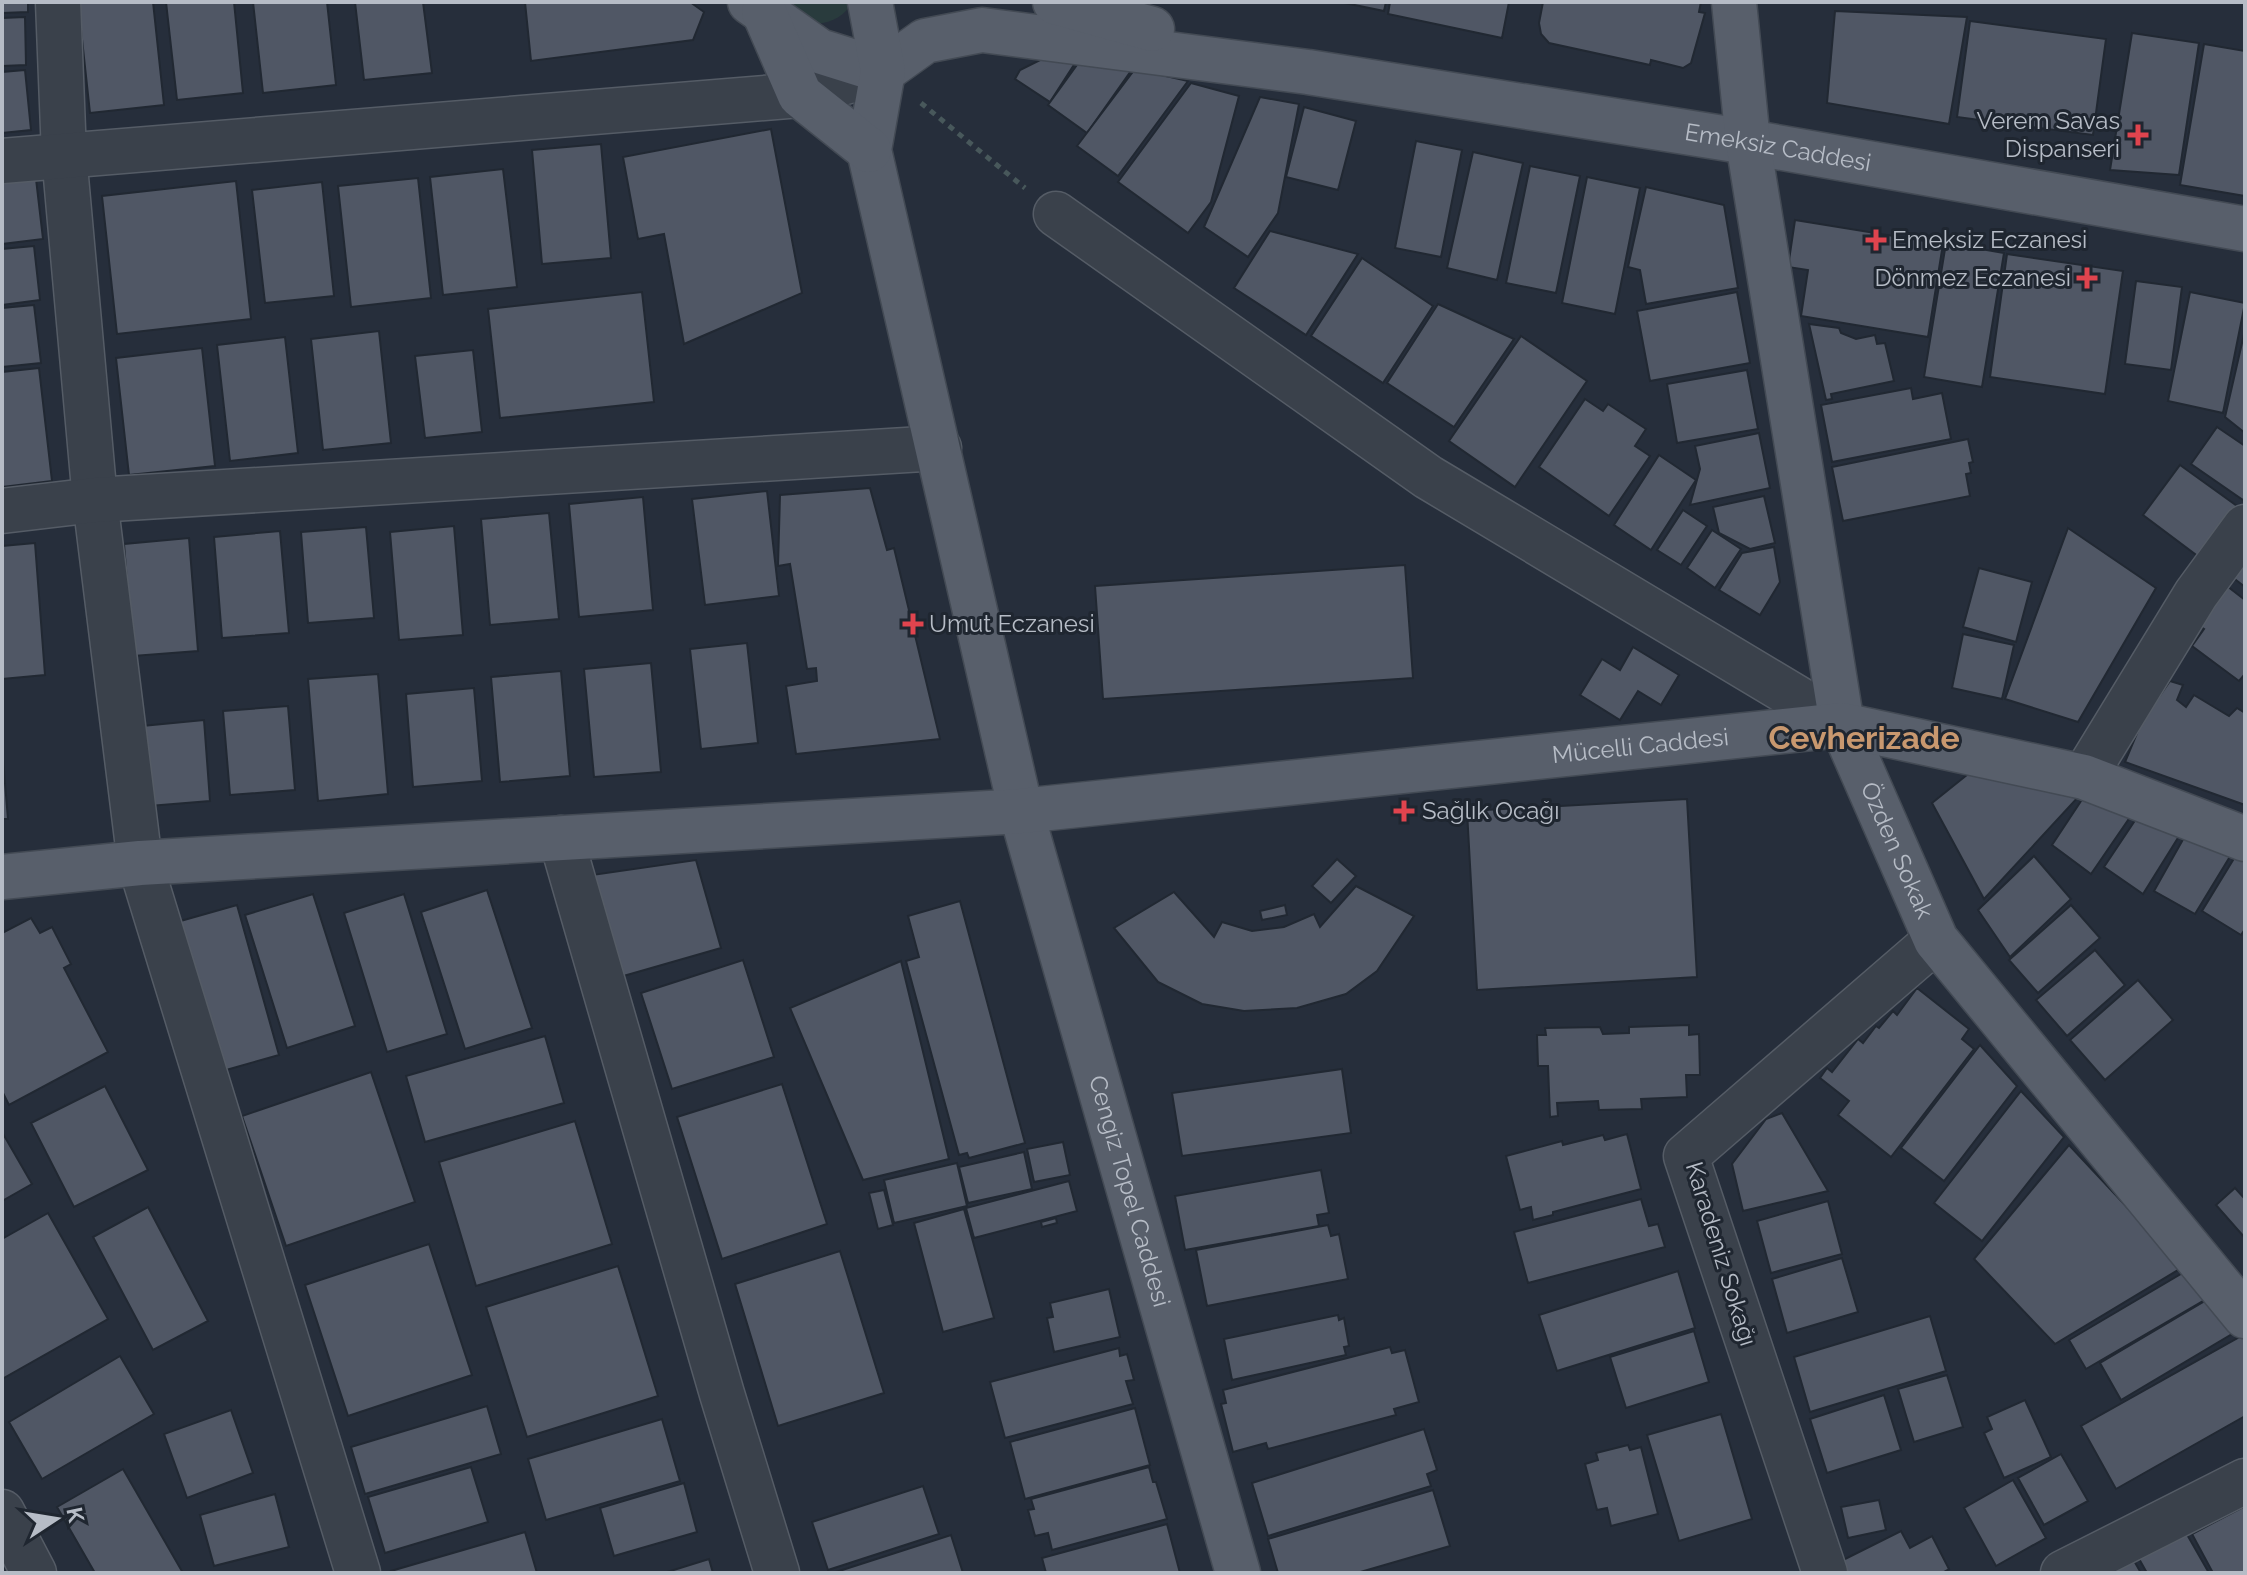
<svg xmlns="http://www.w3.org/2000/svg" width="2247" height="1575" font-family="Raleway,sans-serif">
<rect width="100%" height="100%" fill="#262e3b"/>
<!-- green -->
<path fill="#293b3d" d="M 784,2 L 852,2 C 845,16 833,22 817,24 Z"/>
<!-- building -->
<g fill="#505765" stroke="#212832" stroke-width="2">
<polygon points="2,2 28,2 28,12 2,13"/>
<polygon points="78,2 153,2 164,105 90,113"/>
<polygon points="166,2 234,2 243,93 177,100"/>
<polygon points="253,2 327,2 336,85 263,93"/>
<polygon points="355,2 423,2 432,73 364,80"/>
<polygon points="525,2 690,2 704,12 693,40 531,61"/>
<polygon points="1340,2 1386,2 1384,11"/>
<polygon points="1390,2 1509,2 1502,38 1388,14"/>
<polygon points="1543,2 1701,2 1699,12 1705,13 1691,63 1683,68 1651,60 1650,65 1549,43 1541,34 1539,23"/>
<polygon points="1835,11 1967,17 1949,124 1827,103"/>
<polygon points="25,17 26,65 2,66 2,18"/>
<polygon points="1970,21 2106,39 2093,135 1957,117"/>
<polygon points="2132,33 2199,43 2179,175 2110,170"/>
<polygon points="2204,44 2245,51 2245,196 2180,185"/>
<polygon points="1079,57 1050,102 1015,79 1020,70 1042,59"/>
<polygon points="1082,58 1133,68 1087,133 1048,105"/>
<polygon points="1135,69 1188,81 1118,176 1077,146"/>
<polygon points="25,70 31,130 2,133 2,72"/>
<polygon points="1191,83 1239,96 1211,202 1188,233 1118,182"/>
<polygon points="1260,97 1299,104 1278,213 1248,257 1204,227"/>
<polygon points="1304,107 1356,121 1338,190 1286,177"/>
<polygon points="771,129 802,293 684,344 664,234 638,239 623,157"/>
<polygon points="1416,141 1462,150 1441,257 1395,248"/>
<polygon points="601,144 611,258 542,264 532,150"/>
<polygon points="1473,152 1523,163 1497,280 1447,268"/>
<polygon points="1530,166 1580,176 1556,293 1506,283"/>
<polygon points="503,169 517,287 443,295 430,177"/>
<polygon points="1587,177 1640,188 1615,314 1562,303"/>
<polygon points="418,178 431,298 351,307 338,186"/>
<polygon points="36,179 43,239 2,244 2,182"/>
<polygon points="236,181 251,319 117,334 102,196"/>
<polygon points="322,182 334,296 265,303 252,190"/>
<polygon points="1646,187 1724,205 1738,288 1646,304 1640,270 1628,267"/>
<polygon points="1795,220 1943,244 1928,337 1801,316 1808,270 1788,267"/>
<polygon points="1270,231 1358,254 1306,335 1234,288"/>
<polygon points="1946,243 2004,253 1982,387 1924,377"/>
<polygon points="34,246 40,300 2,305 2,249"/>
<polygon points="2007,254 2123,271 2105,394 1990,377"/>
<polygon points="1362,258 1433,306 1383,383 1311,336"/>
<polygon points="2136,281 2182,287 2171,370 2125,364"/>
<polygon points="642,292 654,402 500,418 488,309"/>
<polygon points="1737,292 1750,363 1650,381 1637,311"/>
<polygon points="2190,292 2245,303 2223,413 2168,401"/>
<polygon points="1438,304 1514,339 1454,427 1387,383"/>
<polygon points="34,305 41,363 2,367 2,308"/>
<polygon points="1809,324 1839,328 1841,333 1856,339 1875,335 1877,344 1885,343 1894,381 1831,394 1832,399 1826,400"/>
<polygon points="2245,330 2245,433 2225,417"/>
<polygon points="379,331 391,443 323,450 311,339"/>
<polygon points="1521,336 1587,381 1515,487 1449,441"/>
<polygon points="285,337 298,453 230,461 217,345"/>
<polygon points="202,348 215,466 129,475 116,358"/>
<polygon points="473,350 482,432 425,438 415,356"/>
<polygon points="39,368 52,481 2,487 2,372"/>
<polygon points="1747,370 1758,429 1677,443 1667,384"/>
<polygon points="1911,388 1913,399 1942,393 1951,439 1832,462 1821,405"/>
<polygon points="1585,399 1603,411 1608,404 1646,429 1635,446 1650,456 1609,516 1539,467"/>
<polygon points="2217,427 2245,446 2245,497 2243,500 2191,464"/>
<polygon points="1759,433 1770,488 1690,505 1700,469 1695,446"/>
<polygon points="1968,439 1973,462 1969,463 1971,473 1966,474 1970,496 1843,521 1832,467"/>
<polygon points="1659,455 1696,480 1651,550 1614,525"/>
<polygon points="2180,465 2237,506 2199,557 2143,515"/>
<polygon points="870,488 887,550 894,548 940,739 796,754 786,686 817,681 816,668 807,669 790,564 778,566 780,495"/>
<polygon points="767,491 779,596 705,605 692,499"/>
<polygon points="1764,496 1775,543 1750,549 1719,533 1713,507"/>
<polygon points="643,497 653,610 579,617 569,504"/>
<polygon points="1683,510 1707,526 1681,565 1657,550"/>
<polygon points="549,513 559,619 490,625 481,519"/>
<polygon points="454,526 463,635 399,640 390,532"/>
<polygon points="366,527 374,618 308,623 301,532"/>
<polygon points="2068,528 2156,588 2078,722 2005,699"/>
<polygon points="1712,530 1741,549 1715,588 1687,568"/>
<polygon points="280,531 289,633 222,638 214,537"/>
<polygon points="189,538 198,651 133,656 124,544"/>
<polygon points="35,543 45,675 2,679 2,546"/>
<polygon points="1774,547 1780,582 1760,615 1719,590 1742,553"/>
<polygon points="2245,549 2245,587 2227,573"/>
<polygon points="1405,565 1413,678 1103,699 1095,586"/>
<polygon points="1979,568 2032,582 2016,642 1963,627"/>
<polygon points="2223,583 2245,600 2245,674 2239,681 2192,646 2204,629 2195,623"/>
<polygon points="1963,634 2014,645 2002,699 1952,688"/>
<polygon points="747,643 758,743 701,749 690,649"/>
<polygon points="1633,647 1679,675 1661,705 1638,691 1620,720 1580,695 1602,659 1620,670"/>
<polygon points="651,663 661,772 594,777 584,669"/>
<polygon points="561,671 570,776 500,782 491,677"/>
<polygon points="378,674 388,794 318,801 308,679"/>
<polygon points="2170,681 2183,685 2177,700 2186,707 2194,695 2229,716 2237,708 2245,713 2245,805 2125,762 2150,702 2156,701"/>
<polygon points="474,688 482,781 413,787 406,694"/>
<polygon points="288,706 295,790 230,795 223,711"/>
<polygon points="204,720 210,801 149,806 142,726"/>
<polygon points="2,748 8,819 2,819"/>
<polygon points="1988,758 2081,794 1984,899 1932,803"/>
<polygon points="2087,792 2137,807 2091,874 2052,845"/>
<polygon points="1687,799 1697,977 1477,990 1467,811"/>
<polygon points="2142,810 2186,825 2143,894 2104,867"/>
<polygon points="2190,827 2237,845 2195,914 2154,891"/>
<polygon points="2241,847 2245,848 2245,929 2241,935 2202,911"/>
<polygon points="2034,856 2071,899 2010,957 1978,910"/>
<polygon points="1337,859 1356,876 1331,903 1312,886"/>
<polygon points="696,860 721,948 620,977 592,875"/>
<polygon points="1356,886 1414,916 1377,971 1346,994 1297,1008 1244,1011 1202,1004 1158,982 1114,928 1174,892 1214,937 1222,922 1252,931 1284,927 1314,914 1320,927"/>
<polygon points="487,890 532,1028 465,1049 421,912"/>
<polygon points="313,894 355,1026 287,1048 245,915"/>
<polygon points="404,894 447,1034 387,1052 344,913"/>
<polygon points="960,901 1025,1143 969,1158 967,1153 959,1155 906,961 919,957 908,916"/>
<polygon points="237,905 279,1055 219,1072 177,922"/>
<polygon points="1285,905 1287,915 1262,920 1260,911"/>
<polygon points="2071,905 2100,938 2038,993 2009,960"/>
<polygon points="31,918 40,933 52,927 71,964 64,968 108,1052 9,1105 2,1091 2,933"/>
<polygon points="2095,950 2125,985 2067,1036 2036,1000"/>
<polygon points="743,960 774,1057 672,1089 641,993"/>
<polygon points="901,961 949,1159 863,1180 790,1008"/>
<polygon points="2138,980 2173,1020 2105,1080 2070,1040"/>
<polygon points="1917,988 1969,1029 1962,1039 1974,1049 1891,1157 1838,1115 1849,1101 1820,1078 1827,1068 1832,1072 1858,1039 1863,1043 1876,1026 1879,1028 1893,1011 1897,1015"/>
<polygon points="1689,1025 1689,1035 1699,1034 1700,1075 1686,1075 1687,1097 1641,1099 1642,1109 1599,1110 1598,1101 1557,1103 1558,1116 1550,1117 1548,1066 1538,1066 1537,1035 1546,1035 1545,1028 1600,1027 1603,1034 1629,1033 1629,1027"/>
<polygon points="545,1036 564,1103 425,1142 406,1076"/>
<polygon points="1980,1045 2017,1086 1944,1181 1901,1148"/>
<polygon points="1342,1069 1351,1133 1182,1156 1172,1093"/>
<polygon points="371,1072 415,1202 286,1246 242,1116"/>
<polygon points="782,1084 827,1224 722,1259 677,1117"/>
<polygon points="105,1086 148,1170 74,1207 31,1123"/>
<polygon points="2021,1091 2064,1137 1982,1241 1934,1203"/>
<polygon points="1782,1113 1828,1191 1743,1211 1732,1164 1766,1119"/>
<polygon points="575,1121 612,1244 476,1286 439,1162"/>
<polygon points="2,1132 32,1184 2,1201"/>
<polygon points="1627,1134 1641,1189 1553,1212 1553,1215 1533,1220 1531,1207 1520,1210 1506,1156 1562,1141 1563,1145 1603,1135 1605,1140"/>
<polygon points="1063,1142 1070,1175 1034,1182 1027,1149"/>
<polygon points="2069,1145 2183,1267 2055,1344 1974,1259"/>
<polygon points="1024,1152 1032,1189 968,1203 959,1167"/>
<polygon points="957,1163 967,1206 894,1223 884,1180"/>
<polygon points="1321,1170 1329,1213 1317,1215 1319,1226 1185,1250 1175,1196"/>
<polygon points="1069,1181 1077,1211 974,1238 966,1208"/>
<polygon points="2235,1188 2245,1199 2245,1238 2216,1205"/>
<polygon points="884,1190 893,1225 878,1229 869,1193"/>
<polygon points="1641,1199 1649,1226 1658,1224 1665,1247 1528,1283 1514,1232"/>
<polygon points="1828,1201 1842,1254 1771,1273 1757,1221"/>
<polygon points="148,1207 208,1321 153,1350 93,1237"/>
<polygon points="964,1209 994,1318 943,1332 914,1223"/>
<polygon points="48,1213 108,1319 2,1379 2,1239"/>
<polygon points="1056,1218 1057,1223 1042,1227 1041,1222"/>
<polygon points="1328,1225 1331,1236 1339,1234 1348,1279 1207,1306 1196,1250"/>
<polygon points="429,1244 472,1375 348,1416 305,1285"/>
<polygon points="840,1251 884,1393 778,1426 735,1284"/>
<polygon points="1842,1258 1858,1312 1787,1333 1772,1279"/>
<polygon points="618,1266 658,1396 527,1437 486,1307"/>
<polygon points="1678,1271 1695,1328 1557,1371 1539,1315"/>
<polygon points="2186,1271 2208,1298 2086,1369 2069,1340"/>
<polygon points="1109,1289 1120,1337 1054,1352 1047,1318 1053,1317 1050,1303"/>
<polygon points="2210,1298 2237,1331 2121,1400 2100,1363"/>
<polygon points="1338,1315 1339,1320 1344,1318 1349,1346 1344,1347 1346,1355 1232,1380 1224,1339"/>
<polygon points="1930,1316 1946,1371 1810,1412 1794,1357"/>
<polygon points="1694,1331 1709,1382 1626,1408 1610,1357"/>
<polygon points="2245,1334 2245,1416 2116,1489 2081,1426"/>
<polygon points="1390,1347 1392,1353 1405,1350 1419,1402 1394,1409 1396,1415 1268,1449 1266,1443 1233,1452 1221,1404 1226,1403 1223,1390"/>
<polygon points="1119,1348 1120,1356 1127,1354 1134,1380 1126,1381 1133,1404 1005,1438 990,1382"/>
<polygon points="120,1356 154,1414 42,1479 9,1422"/>
<polygon points="1947,1375 1963,1427 1914,1442 1898,1389"/>
<polygon points="1884,1395 1901,1450 1827,1473 1810,1419"/>
<polygon points="2025,1400 2051,1457 2004,1478 1984,1433 1992,1429 1987,1417"/>
<polygon points="487,1406 501,1454 365,1494 351,1447"/>
<polygon points="1135,1408 1150,1465 1025,1499 1010,1442"/>
<polygon points="231,1410 253,1473 187,1498 164,1434"/>
<polygon points="1721,1414 1752,1519 1679,1541 1647,1435"/>
<polygon points="662,1419 680,1481 546,1520 528,1459"/>
<polygon points="1424,1429 1437,1470 1427,1474 1431,1486 1268,1536 1252,1483"/>
<polygon points="1628,1445 1630,1450 1641,1447 1658,1514 1611,1526 1607,1508 1597,1510 1585,1464 1598,1460 1596,1453"/>
<polygon points="2061,1454 2088,1501 2044,1525 2018,1478"/>
<polygon points="471,1467 488,1522 385,1553 368,1497"/>
<polygon points="1149,1467 1153,1482 1156,1482 1167,1519 1052,1550 1048,1533 1035,1536 1028,1510 1034,1509 1031,1499"/>
<polygon points="123,1469 183,1573 95,1573 57,1507"/>
<polygon points="2013,1480 2046,1538 1996,1566 1964,1508"/>
<polygon points="684,1483 697,1532 614,1556 600,1508"/>
<polygon points="923,1486 939,1534 828,1570 812,1522"/>
<polygon points="1433,1490 1450,1546 1357,1573 1278,1573 1268,1539"/>
<polygon points="275,1494 289,1547 214,1566 200,1515"/>
<polygon points="1879,1500 1886,1530 1848,1538 1841,1507"/>
<polygon points="2245,1506 2245,1573 2213,1573 2192,1534"/>
<polygon points="1167,1524 1180,1573 1046,1573 1042,1558"/>
<polygon points="1901,1531 1910,1548 1932,1536 1949,1569 1942,1573 1842,1573 1837,1563"/>
<polygon points="2185,1531 2209,1573 2147,1573 2138,1557"/>
<polygon points="525,1532 537,1573 392,1573 391,1571"/>
<polygon points="951,1535 963,1573 833,1573"/>
<polygon points="709,1559 713,1573 664,1573"/>
<polygon points="2133,1559 2141,1573 2107,1573"/>
</g>
<g fill="none" stroke-linecap="round" stroke-linejoin="round">
<!-- minor casing -->
<g stroke="#555c66" stroke-width="47">
<g id="minor">
<polyline points="58,2 64,155 95,500 140,863 358,1573"/>
<polyline points="2,161 800,95 883,71"/>
<polyline points="1056,214 1428,477 1842,725"/>
<polyline points="2,511 95,500 939,448"/>
<polyline points="2084,777 2196,594 2245,527"/>
<polyline points="561,838 722,1394 777,1573"/>
<polyline points="2,1512 34,1573"/>
<polyline points="1825,1573 1686,1156 1936,940"/>
<polyline points="2063,1573 2245,1481"/>
</g>
</g>
<!-- major casing -->
<g stroke="#434a54" stroke-width="47">
<g id="major">
<path id="s1" d="M 750,2 L 819,51 L 883,71 L 925,41 L 982,30 L 1308,72 L 1748,142 L 2245,229"/>
<path id="s2" d="M 870,2 L 883,71 L 869,150 L 1021,811 L 1238,1573"/>
<polyline points="1055,2 1152,29"/>
<path id="s3" d="M 1734,2 L 1748,142 L 1842,725 L 1936,940 L 2245,1316"/>
<polyline points="764,12 800,95 869,150"/>
<path id="s4" d="M 2,877 L 140,863 L 1021,811 L 1842,725 L 2084,777 L 2245,839"/>
</g>
</g>
<!-- path -->
<polyline stroke="#48585b" stroke-width="5" stroke-dasharray="6 6" stroke-linecap="butt" points="921,103 1025,188"/>
<!-- minor -->
<use href="#minor" stroke="#3a414b" stroke-width="44"/>
<!-- major -->
<use href="#major" stroke="#585f6b" stroke-width="44"/>
</g>
<!-- markers -->
<g fill="#e0444e" stroke="#1f2630" stroke-width="3">
<path d="M2134 123h8v8h8v8h-8v8h-8v-8h-8v-8h8z"/>
<path d="M1872 228h8v8h8v8h-8v8h-8v-8h-8v-8h8z"/>
<path d="M2083 266h8v8h8v8h-8v8h-8v-8h-8v-8h8z"/>
<path d="M909 612h8v8h8v8h-8v8h-8v-8h-8v-8h8z"/>
<path d="M1400 799h8v8h8v8h-8v8h-8v-8h-8v-8h8z"/>
</g>
<g text-anchor="middle" stroke-width="6" stroke-linejoin="round" paint-order="stroke">
<!-- poi labels -->
<g font-size="24" fill="#b6bcc6" stroke="#1f2630" text-anchor="start">
<text x="2120" y="129" text-anchor="end">Verem Savas<tspan x="2120" dy="28">Dispanseri</tspan></text>
<text x="1892" y="248">Emeksiz Eczanesi</text>
<text x="2071" y="286" text-anchor="end">Dönmez Eczanesi</text>
<text x="929" y="632">Umut Eczanesi</text>
<text x="1422" y="819">Sağlık Ocağı</text>
</g>
<!-- street labels -->
<g font-size="24" fill="#b6bcc6" stroke="#1f2630">
<text dy="8" stroke="none"><textPath href="#s1" startOffset="1066">Emeksiz Caddesi</textPath></text>
<text dy="8" stroke="none"><textPath href="#s4" startOffset="1644">Mücelli Caddesi</textPath></text>
<text dy="8" stroke="none"><textPath href="#s3" startOffset="868">Özden Sokak</textPath></text>
<text dy="8" stroke="none"><textPath href="#s2" startOffset="1224">Cengiz Topel Caddesi</textPath></text>
<text transform="translate(1721 1254) rotate(73)" y="8">Karadeniz Sokağı</text>
</g>
<!-- district labels -->
<g font-size="32" font-weight="bold" fill="#c8986f" stroke="#1f2630">
<text x="1864" y="749">Cevherizade</text>
</g>
</g>
<!-- border -->
<rect width="2247" height="1575" fill="none" stroke="#b6bcc6" stroke-width="8"/>
<!-- north arrow -->
<g transform="translate(56 1519) rotate(78)" stroke="#1f2630" stroke-width="6" paint-order="stroke">
<path d="M0-6L14 30L0 20L-14 30Z" fill="#b6bcc6"/>
<text y="-12" font-size="22" font-weight="bold" text-anchor="middle" fill="#b6bcc6">K</text>
</g>
</svg>
